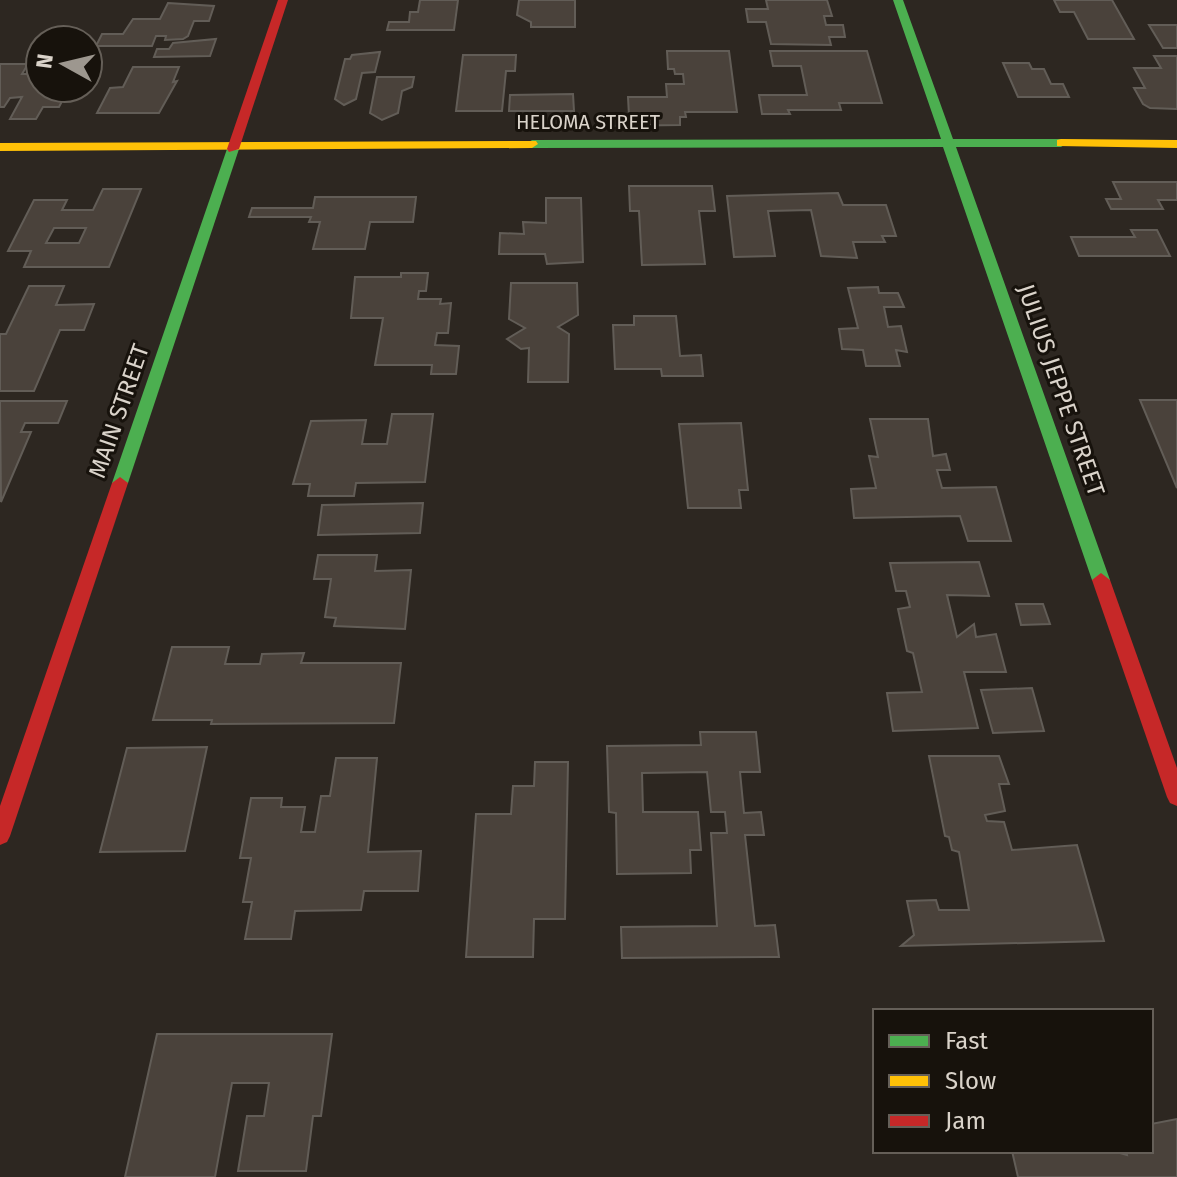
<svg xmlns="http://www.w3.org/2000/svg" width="1177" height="1177" font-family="'Fira Sans',sans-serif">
<rect width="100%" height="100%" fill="#2d2721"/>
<!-- building -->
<g fill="#4a423b" stroke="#625d57" stroke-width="2" fill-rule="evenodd">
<polygon points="420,0 458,0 454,30 387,30 389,22 409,22 410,12 418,12"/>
<polygon points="519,0 575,0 575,27 531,27 531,22 517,15"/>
<polygon points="766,0 827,0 832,16 824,16 826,25 843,25 845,37 829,37 831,45 771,44 766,22 748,22 746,9 768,9"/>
<polygon points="1054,0 1112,0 1134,39 1088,39 1074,12 1060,12"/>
<polygon points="168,3 214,6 209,21 194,21 188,36 183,39 165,40 166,36 156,36 152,46 96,46 102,34 123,34 133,19 160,19"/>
<polygon points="1149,25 1177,25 1177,48 1163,48"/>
<polygon points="216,39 210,56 154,57 157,49 169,49 173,43"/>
<polygon points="667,51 729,51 737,112 685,112 686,117 680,117 680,125 611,126 611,116 629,116 628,97 667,97 666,84 684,84 683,74 675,74 674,69 668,69"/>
<polygon points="770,51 867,51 882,103 839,103 841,110 788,110 790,114 762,114 759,95 807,95 801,66 773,66"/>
<polygon points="380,52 375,72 362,73 356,99 344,105 335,99 345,59 350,59 352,55"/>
<polygon points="463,55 516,55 515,71 506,71 502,111 456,111"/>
<polygon points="1154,56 1177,56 1177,109 1150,108 1143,104 1134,88 1145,88 1134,68 1161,68"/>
<polygon points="38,63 40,88 69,88 59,107 43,107 36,119 10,119 22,97 10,98 4,107 0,107 0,64 28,64 22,74 32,74"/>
<polygon points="1003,63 1029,63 1032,69 1044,69 1051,84 1063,84 1069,97 1018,97"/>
<polygon points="133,67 179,67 173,82 177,81 159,113 97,113 110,88 123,87"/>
<polygon points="377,77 414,77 412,87 402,91 398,113 382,120 370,113"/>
<polygon points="573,94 574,111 509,111 510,95"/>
<polygon points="1113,182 1177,182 1177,200 1158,200 1163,209 1111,209 1106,199 1121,199"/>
<polygon points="629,186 712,186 715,211 699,211 705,264 642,265 639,211 630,211"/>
<path d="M 103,189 L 141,189 L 109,267 L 24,267 L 31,251 L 8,251 L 34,200 L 67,200 L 62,210 L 93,210 ZM 54,228 L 86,228 L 79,243 L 46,243 Z"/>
<polygon points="838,193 843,205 886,205 896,236 882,236 885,242 853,242 857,258 821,256 811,210 768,211 775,256 734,257 727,196"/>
<polygon points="315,197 416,197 413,222 370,222 365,249 313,249 320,222 309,222 311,217 249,217 252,208 313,208"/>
<polygon points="546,198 581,198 583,262 547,264 545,254 499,254 500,233 524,234 523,222 546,223"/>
<polygon points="1131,230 1157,230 1170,256 1079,256 1071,237 1135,237"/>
<polygon points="401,273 428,273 426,291 419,291 418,299 441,299 440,304 451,303 448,333 437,333 435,345 459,346 456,374 431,374 432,365 375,365 383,318 351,318 355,277 401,277"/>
<polygon points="511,283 577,283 578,315 558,327 569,334 568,382 528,382 529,348 521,349 507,339 525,328 509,319"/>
<polygon points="29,286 64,286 56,305 94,304 84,330 60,330 34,391 0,391 0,334 6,334"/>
<polygon points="878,287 879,293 898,293 904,307 884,307 888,327 901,326 907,352 896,350 900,366 866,366 863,350 842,349 839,329 858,328 848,288"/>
<polygon points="634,316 676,316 680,356 701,355 703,376 662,376 661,369 615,369 613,325 634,325"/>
<polygon points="1140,400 1177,400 1177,488"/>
<polygon points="0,401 67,401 58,423 25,423 21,432 31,432 1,502"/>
<polygon points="392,414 433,414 425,482 356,483 354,496 308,496 310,484 293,484 311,421 366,420 362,444 387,444"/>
<polygon points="870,419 928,419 933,456 946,454 950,470 937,470 942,488 996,487 1011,541 968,541 960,516 854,518 851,489 876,488 869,456 878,457"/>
<polygon points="741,423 748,490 739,490 741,508 688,508 679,424"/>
<polygon points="423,503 420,533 318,535 322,505"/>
<polygon points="318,555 377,555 375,571 411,570 405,629 334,626 336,618 325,617 331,579 314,579"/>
<polygon points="979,562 989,596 947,595 957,637 974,624 976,637 996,634 1006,672 964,672 978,728 893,731 887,693 922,692 913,653 907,651 898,609 910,607 906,591 896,591 890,563"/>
<polygon points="1016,604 1043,604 1050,624 1021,625"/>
<polygon points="172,647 229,647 225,664 260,664 262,654 304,653 301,663 401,663 394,723 211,724 212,720 153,720"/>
<polygon points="1032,688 1044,731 993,733 981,690"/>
<polygon points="700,732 756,732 760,772 740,772 744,813 761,812 764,835 745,835 755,926 775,925 779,957 622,958 621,927 717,926 711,833 727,833 725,812 711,812 707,772 642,773 643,812 698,812 701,850 690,850 691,873 617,874 616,813 609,812 607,746 701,745"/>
<polygon points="207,747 185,851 100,852 127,748"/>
<polygon points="929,756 999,756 1009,784 999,784 1005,811 985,815 987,821 1004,822 1012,850 1077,845 1104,941 901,946 914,935 907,901 936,900 939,910 969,910 959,852 952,850 949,837 945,836"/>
<polygon points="336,758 377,758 368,852 421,851 418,891 364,891 361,910 295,911 291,939 245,939 252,902 243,902 251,858 240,858 251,798 282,798 281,807 305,807 301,832 315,832 321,796 330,796"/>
<polygon points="535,762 568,762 565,919 534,919 533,957 466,957 476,814 511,814 513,786 534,786"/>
<polygon points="157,1034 332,1034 321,1116 313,1116 306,1171 238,1171 247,1116 264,1116 269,1083 232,1083 215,1177 125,1177"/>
<polygon points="1177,1119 1177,1177 1018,1177 1012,1151 1113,1151 1127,1155 1126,1151 1151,1151 1151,1124"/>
</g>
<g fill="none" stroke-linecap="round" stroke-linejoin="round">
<!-- fast -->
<g fill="#4caf50" fill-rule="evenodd">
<polygon points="893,0 903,0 953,139 1061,139 1067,143 1061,147 956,147 1110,580 1107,585 1101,587 1092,580 943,147 532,148 526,144 532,140 941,139"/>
<polygon points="233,145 239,149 128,483 120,489 114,487 112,483 227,149"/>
</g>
<!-- slow -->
<g fill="#ffc107" fill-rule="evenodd">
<polygon points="1061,139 1177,140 1177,148 1057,146 1057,140"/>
<polygon points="536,141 538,144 532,148 0,151 0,143"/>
</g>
<!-- jam -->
<g fill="#c62828" fill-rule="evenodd">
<polygon points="278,0 288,0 239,149 229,152 227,149"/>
<polygon points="120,477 128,483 10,836 7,842 0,845 0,806 112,483"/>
<polygon points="1101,573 1110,580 1177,768 1177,806 1170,803 1167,797 1092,580"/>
</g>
</g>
<g text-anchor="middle" stroke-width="6" stroke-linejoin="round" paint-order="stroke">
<!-- far-street labels -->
<g font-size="20" fill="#dad3ca" stroke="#17120c">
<text x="588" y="129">HELOMA STREET</text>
</g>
<!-- street labels -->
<g font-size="24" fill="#dad3ca" stroke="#17120c">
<text transform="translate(1061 390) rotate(71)" y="8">JULIUS JEPPE STREET</text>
<text transform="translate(119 411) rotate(-71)" y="8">MAIN STREET</text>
</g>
</g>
<!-- legend -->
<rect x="873" y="1009" width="280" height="144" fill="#17120c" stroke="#655f58" stroke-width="2"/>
<rect x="889" y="1035" width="40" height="12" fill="#4caf50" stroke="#655f58" stroke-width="2"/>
<text x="945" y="1049" font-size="24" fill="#dad3ca">Fast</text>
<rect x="889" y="1075" width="40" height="12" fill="#ffc107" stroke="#655f58" stroke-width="2"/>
<text x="945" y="1089" font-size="24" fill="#dad3ca">Slow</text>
<rect x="889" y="1115" width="40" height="12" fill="#c62828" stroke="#655f58" stroke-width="2"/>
<text x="945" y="1129" font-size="24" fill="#dad3ca">Jam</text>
<!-- north arrow -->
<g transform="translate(64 64) rotate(278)"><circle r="38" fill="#17120c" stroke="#655f58" stroke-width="2"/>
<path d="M0-6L14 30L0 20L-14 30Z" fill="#9d978f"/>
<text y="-12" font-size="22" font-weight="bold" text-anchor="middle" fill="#dad3ca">N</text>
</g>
</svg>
